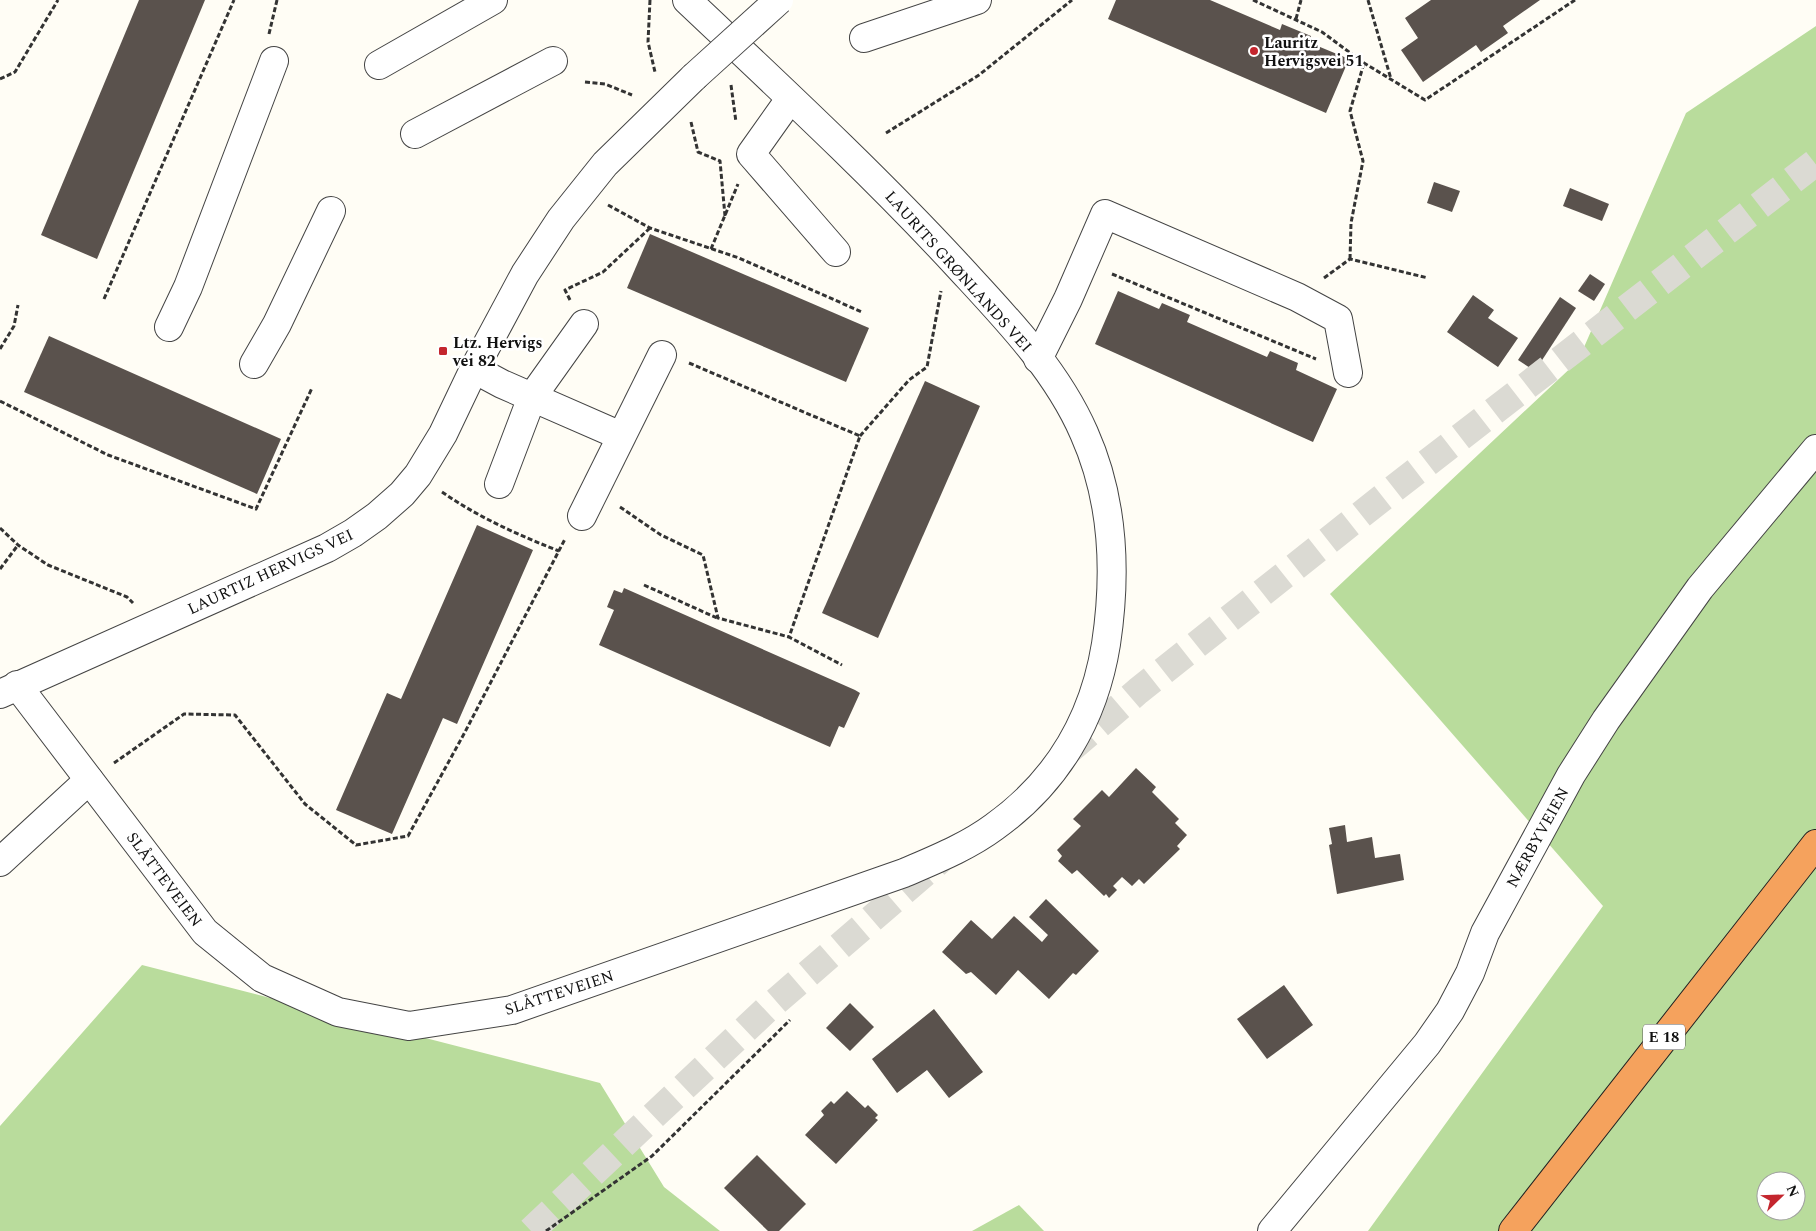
<svg xmlns="http://www.w3.org/2000/svg" width="1816" height="1231" font-family="Spectral,serif">
<rect width="100%" height="100%" fill="#fffdf5"/>
<!-- forest -->
<g fill="#b9dc9c" fill-rule="evenodd">
<path d="M 1816,26 L 1816,1231 L 1368,1231 L 1603,906 L 1330,594 L 1578,361 L 1686,113 ZM 1766,1181 L 1796,1181 L 1796,1211 L 1766,1211 Z"/>
<polygon points="142,965 600,1083 664,1187 720,1231 0,1231 0,1126"/>
<polygon points="1019,1205 1044,1231 972,1231"/>
</g>
<!-- building -->
<g fill="#5a524d">
<polygon points="139,0 205,0 97,259 41,235"/>
<polygon points="1116,0 1210,0 1280,30 1282,24 1311,36 1308,42 1349,59 1326,113 1108,19"/>
<polygon points="1431,0 1540,0 1503,26 1508,33 1481,52 1476,45 1423,82 1401,50 1418,38 1405,18"/>
<polygon points="1434,182 1460,191 1452,212 1427,203"/>
<polygon points="1570,188 1609,204 1602,221 1563,206"/>
<polygon points="650,234 869,328 846,382 627,288"/>
<polygon points="1590,274 1605,284 1594,301 1578,291"/>
<polygon points="1118,291 1159,309 1162,303 1190,315 1187,322 1267,357 1270,351 1298,363 1296,370 1337,389 1313,442 1095,344"/>
<polygon points="1473,295 1494,310 1488,318 1518,338 1498,367 1447,332"/>
<polygon points="1560,297 1576,308 1535,371 1518,360"/>
<polygon points="49,336 281,439 257,494 24,392"/>
<polygon points="925,381 980,406 878,638 822,613"/>
<polygon points="477,525 533,550 457,724 443,718 392,834 336,810 387,693 401,699"/>
<polygon points="624,588 855,690 860,693 844,728 839,726 830,747 599,645 614,610 607,607 614,590 622,593"/>
<polygon points="1136,768 1156,787 1152,792 1179,819 1175,823 1187,835 1177,846 1180,849 1144,884 1139,879 1132,886 1122,877 1113,886 1117,890 1109,898 1106,894 1104,896 1077,870 1072,874 1058,861 1062,856 1057,850 1081,826 1073,819 1102,790 1109,797"/>
<polygon points="1345,825 1347,842 1372,837 1375,858 1400,854 1404,880 1337,894 1329,845 1332,844 1329,828"/>
<polygon points="1046,899 1099,951 1076,975 1073,973 1049,999 1018,970 996,995 971,972 966,974 942,952 971,920 992,939 1014,916 1042,942 1048,935 1029,917"/>
<polygon points="1284,985 1313,1025 1267,1059 1237,1019"/>
<polygon points="850,1003 874,1027 850,1051 826,1028"/>
<polygon points="934,1009 983,1072 949,1098 927,1070 897,1093 872,1059"/>
<polygon points="847,1091 865,1108 868,1105 878,1115 875,1118 878,1120 836,1164 805,1135 824,1115 821,1111 831,1101 834,1104"/>
<polygon points="757,1155 806,1204 779,1231 768,1231 724,1188"/>
</g>
<g fill="none" stroke-linecap="round" stroke-linejoin="round">
<!-- highway-tunnel -->
<g stroke="#dbdad3" stroke-width="28" stroke-dasharray="28 14" stroke-linecap="butt">
<polyline points="1067,752 1138,691 1396,487 1816,162"/>
<polyline points="531,1231 766,1010 941,859"/>
</g>
<!-- minor casing -->
<g stroke="#444" stroke-width="30">
<g id="minor">
<polyline points="864,38 977,0"/>
<polyline points="379,65 493,0"/>
<polyline points="790,99 751,154 836,252"/>
<polyline points="415,134 553,61"/>
<polyline points="169,327 188,287 274,61"/>
<polyline points="1038,359 1068,299 1105,214 1297,297 1338,319 1348,373"/>
<polyline points="254,364 277,324 331,211"/>
<polyline points="474,369 502,384 621,436"/>
<polyline points="499,484 532,397 584,324"/>
<polyline points="582,516 662,355"/>
<path d="M 17,685 L 205,932 L 262,978 L 338,1012 L 409,1026 L 512,1010 L 904,873 C 934,860 967,847 994,827 C 1057,782 1094,719 1106,644 C 1117,571 1114,500 1084,433 C 1056,369 1005,317 958,266 C 872,173 779,87 687,0"/>
<polyline points="0,694 327,548 353,533 377,516 402,494 418,475 443,434 474,369 525,274 561,219 605,164 694,77"/>
<polyline points="0,862 89,780"/>
<polyline points="1272,1231 1427,1044 1450,1011 1470,973 1485,933 1571,775 1606,720 1700,588 1816,449"/>
</g>
</g>
<!-- highway casing -->
<g stroke="#222" stroke-width="30">
<polyline id="highway" points="1513,1231 1816,844"/>
</g>
<!-- path -->
<g stroke="#333" stroke-width="3" stroke-dasharray="5 2.5" stroke-linecap="butt">
<polyline points="650,0 648,42 655,72"/>
<polyline points="1253,0 1322,32 1364,63 1425,100 1575,0"/>
<polyline points="1368,0 1391,79"/>
<polyline points="1296,19 1301,0"/>
<polyline points="269,34 277,0"/>
<polyline points="0,79 15,72 58,0"/>
<polyline points="585,82 605,84 632,95"/>
<polyline points="731,85 736,122"/>
<polyline points="691,122 698,152 720,161 725,216"/>
<polyline points="886,133 979,75 1072,0"/>
<polyline points="608,205 650,228 739,258 862,312"/>
<polyline points="711,249 738,184"/>
<polyline points="1350,259 1351,223 1363,161 1350,111 1364,63"/>
<polyline points="1112,274 1316,359"/>
<polyline points="1324,278 1350,259 1428,278"/>
<polyline points="104,299 234,0"/>
<polyline points="570,300 565,290 603,272 650,228"/>
<polyline points="0,349 14,326 18,305"/>
<polyline points="689,363 860,436 789,637 842,665"/>
<polyline points="0,401 108,455 256,509 312,388"/>
<polyline points="860,436 909,380 927,367 941,291"/>
<path d="M 442,492 C 478,517 518,535 559,551"/>
<polyline points="620,507 661,535 703,555 718,618 789,637"/>
<polyline points="0,528 18,545 48,565 127,597 133,603"/>
<polyline points="0,569 18,545"/>
<polyline points="644,585 717,618"/>
<polyline points="114,763 184,714 235,715 305,804 356,845 408,836 465,732 565,539"/>
<polyline points="546,1231 652,1156 790,1020"/>
</g>
<!-- minor -->
<use href="#minor" stroke="#fff" stroke-width="28"/>
<!-- highway -->
<use href="#highway" stroke="#f5a25d" stroke-width="28"/>
<!-- minor-bridge casing -->
<g stroke="#444" stroke-width="30" stroke-linecap="butt">
<polyline id="minor-bridge" points="694,77 779,0"/>
</g>
<!-- minor-bridge -->
<use href="#minor-bridge" stroke="#fff" stroke-width="28"/>
</g>
<!-- markers -->
<g fill="#c4262e" stroke="#fff" stroke-width="2">
<circle cx="1254" cy="51" r="5"/>
<rect x="438" y="346" width="10" height="10" rx="2.5"/>
</g>
<g text-anchor="middle" stroke-width="5" stroke-linejoin="round" paint-order="stroke">
<!-- shield labels -->
<rect fill="#fff" stroke="#585858" stroke-width="1" x="1643" y="1024.5" width="42" height="25" rx="4"/>
<g font-size="15" font-weight="bold" fill="#111">
<text x="1664" y="1042">E 18</text>
</g>
<!-- poi labels -->
<g font-size="16" font-weight="bold" fill="#111" stroke="#fff" text-anchor="start">
<text x="1264" y="48">Lauritz<tspan x="1264" dy="18">Hervigsvei 51</tspan></text>
<text x="453" y="348">Ltz. Hervigs<tspan x="453" dy="18">vei 82</tspan></text>
</g>
<!-- street labels -->
<g font-size="16" fill="#111" stroke="#fff">
<text transform="translate(959 271) rotate(48)" y="6">LAURITS GRØNLANDS VEI</text>
<text transform="translate(270 571) rotate(-25)" y="6">LAURTIZ HERVIGS VEI</text>
<text transform="translate(1537 837) rotate(-61)" y="6">NÆRBYVEIEN</text>
<text transform="translate(165 879) rotate(53)" y="6">SLÅTTEVEIEN</text>
<text transform="translate(559 992) rotate(-18)" y="6">SLÅTTEVEIEN</text>
</g>
</g>
<!-- north arrow -->
<g transform="translate(1781 1196) rotate(67)"><circle r="24" fill="#ffffff" stroke="#a0a0a0"/>
<path d="M0-4L9 19L0 12L-9 19Z" fill="#c4262e"/>
<text y="-8" font-size="14" font-weight="bold" text-anchor="middle" fill="#111111">N</text>
</g>
</svg>
